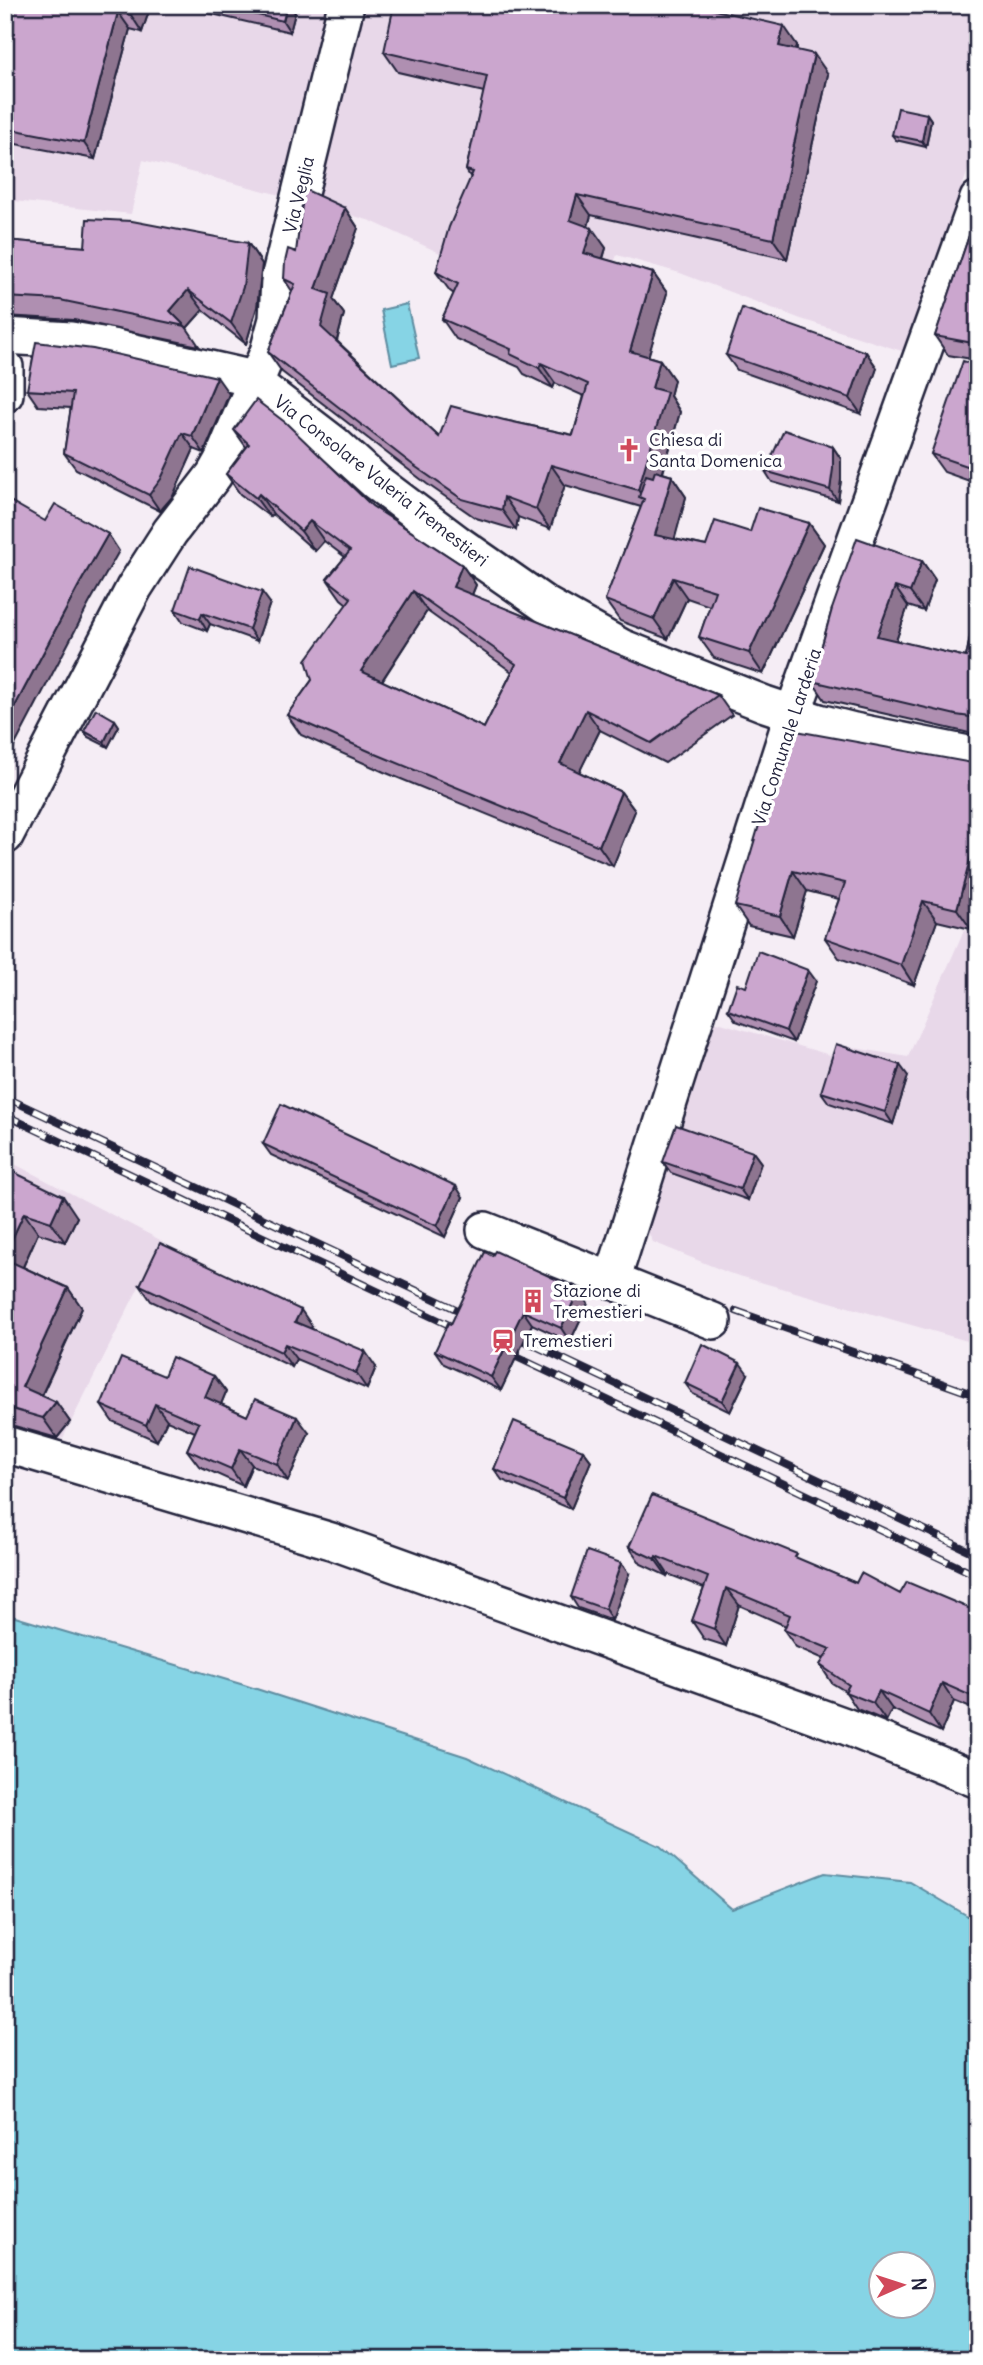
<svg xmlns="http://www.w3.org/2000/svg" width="983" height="2365" font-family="Delius,sans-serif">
<rect width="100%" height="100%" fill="#f5edf5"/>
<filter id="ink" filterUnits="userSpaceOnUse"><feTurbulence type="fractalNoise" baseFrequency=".0143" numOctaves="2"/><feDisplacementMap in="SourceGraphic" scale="14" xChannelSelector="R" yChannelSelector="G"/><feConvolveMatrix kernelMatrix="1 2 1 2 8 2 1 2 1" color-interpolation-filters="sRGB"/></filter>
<g filter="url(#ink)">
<!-- built -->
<g fill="#e8d8e9">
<polygon points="5,5 978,5 978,141 905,352 801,319 680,273 617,255 591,323 371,221 292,198 143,160 131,214 5,200"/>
<polygon points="964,930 978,936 978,1344 729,1273 653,1242 644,1225 645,1216 714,1021 830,1055 843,1046 908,1057"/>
<polygon points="5,1159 162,1241 63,1438 50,1445 5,1431"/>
</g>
<!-- water -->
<g fill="#86d4e5" stroke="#5e8da1" stroke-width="2" fill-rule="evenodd">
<polygon points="407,304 419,358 392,364 381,310"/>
<path d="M 5,1614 L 244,1685 L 467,1757 L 660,1846 L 732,1909 L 825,1873 L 910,1882 L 978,1922 L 978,2360 L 5,2360 ZM 881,2264 L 923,2264 L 923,2306 L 881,2306 Z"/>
</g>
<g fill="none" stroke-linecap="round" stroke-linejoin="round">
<!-- street casing -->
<g stroke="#22223b" stroke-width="40">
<g id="street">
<polyline points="5,336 71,340 108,346 241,376 255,383 333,443 376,482 457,543 546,605 621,647 765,704 819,722 854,731 978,756"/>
<polyline points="5,367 5,394"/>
<polyline points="5,836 134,588 170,532 214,475 222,461 268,352 277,319 279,279 346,5"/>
<polyline points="485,1230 713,1321"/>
<polyline points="612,1281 793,713 978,199"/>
<polyline points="5,1444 331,1541 845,1726 978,1780"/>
</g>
</g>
<!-- street -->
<use href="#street" stroke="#fff" stroke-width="35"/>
<!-- rail casing -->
<g stroke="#22223b" stroke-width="8">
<g id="rail">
<polyline points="5,1097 477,1319"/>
<polyline points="5,1115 466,1333"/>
<polyline points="736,1311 978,1396"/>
<polyline points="506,1332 978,1555"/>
<polyline points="500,1349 978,1576"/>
</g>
</g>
<!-- rail -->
<use href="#rail" stroke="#fff" stroke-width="5" stroke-dasharray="16" stroke-linecap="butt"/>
</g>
<!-- wall -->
<g fill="#af8fb1" stroke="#22223b" stroke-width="2" fill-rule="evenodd">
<polygon points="5,5 151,5 142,32 130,29 95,159 5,142"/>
<polygon points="203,5 290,5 295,13 290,32 208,13"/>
<polygon points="704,8 797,45 797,50 828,74 787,259 591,215 588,227 606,248 603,259 653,273 667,293 648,356 660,360 674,380 670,396 680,412 663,473 672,476 686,497 674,539 706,546 750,532 809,523 824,544 763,674 714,658 699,637 710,606 687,598 668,639 620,621 605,600 641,507 565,485 550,529 518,517 516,530 476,518 427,484 282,372 268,352 292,291 284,279 296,252 345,208 358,228 333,299 344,314 337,341 439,437 504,420 573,435 584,396 555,383 553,388 524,374 519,367 456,339 442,319 454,294 450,291 436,272 471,178 466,170 484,92 398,72 384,52"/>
<polygon points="927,114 931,120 926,147 896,140 892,135"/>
<polygon points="978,209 978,360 948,355 935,336"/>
<polygon points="5,240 85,247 248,243 262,264 257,307 246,344 203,310 187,328 199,346 74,320 5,316"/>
<polygon points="866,352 877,368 861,414 737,370 726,355"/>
<polygon points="978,366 978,484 944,472 931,454"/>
<polygon points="27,390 229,394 204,453 194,449 173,496 160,511 76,469 64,453 71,408 38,406"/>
<path d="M 234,430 L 372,506 L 462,565 L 476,585 L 472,595 L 718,695 L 732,715 L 665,763 L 600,730 L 579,772 L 621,792 L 635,811 L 613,866 L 384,772 L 301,735 L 287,715 L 312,680 L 347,604 L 341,599 L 327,579 L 345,557 L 324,541 L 315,551 L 273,514 L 270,517 L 240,494 L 226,474 L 246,447 ZM 427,611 L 512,672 L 484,728 L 382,681 Z"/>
<polygon points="833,447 841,459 841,480 838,501 772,482 765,471"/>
<polygon points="922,561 935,580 924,611 908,606 896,641 966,657 978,599 978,735 825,700 812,681 832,609"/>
<polygon points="270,603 257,641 210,624 207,631 183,622 175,610"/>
<polygon points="115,720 119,726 108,747 88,737 84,731"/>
<polygon points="978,764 978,901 971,929 937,921 914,985 839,958 825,938 839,899 807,891 793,936 749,926 735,906 768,816"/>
<polygon points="816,981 794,1042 736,1021 728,1010"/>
<polygon points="908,1076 893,1124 829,1103 821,1092"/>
<polygon points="263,1144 463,1197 445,1237 271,1155"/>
<polygon points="753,1152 761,1163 748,1200 671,1173 663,1162"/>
<polygon points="5,1168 77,1217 65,1242 38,1233 23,1267 68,1288 82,1308 42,1395 56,1402 70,1422 57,1438 11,1425 5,1425"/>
<polygon points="492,1256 579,1290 588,1303 570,1342 532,1324 501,1390 444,1364 435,1351"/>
<polygon points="140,1285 312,1326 311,1328 376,1367 367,1389 296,1359 292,1367 151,1301"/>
<polygon points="748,1374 730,1412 693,1394 685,1383"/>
<polygon points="164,1376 214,1376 226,1392 221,1404 247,1416 309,1433 288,1481 252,1465 243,1486 199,1466 187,1450 195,1432 167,1420 157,1441 112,1421 101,1405"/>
<polygon points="583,1450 591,1461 571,1509 502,1480 494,1469"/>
<polygon points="629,1547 800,1560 856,1583 978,1612 978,1711 954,1701 941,1732 892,1709 886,1721 857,1709 845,1691 832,1683 820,1665 824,1659 796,1647 784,1630 786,1626 739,1605 726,1646 704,1639 692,1621 704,1588 668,1574 667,1576 641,1564"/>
<polygon points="629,1574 612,1620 578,1608 571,1597"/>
</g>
<!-- shaded-wall -->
<g fill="#8e7490" stroke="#22223b" stroke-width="2">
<polygon points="134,5 151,5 142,32 131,15"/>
<polygon points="287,5 290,5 295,13 290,32 283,21"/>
<polygon points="118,12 130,29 95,159 84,143"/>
<polygon points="784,26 797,45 793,66 779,46"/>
<polygon points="814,54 828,74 787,259 773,239"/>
<polygon points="927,114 931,120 926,147 922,141"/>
<polygon points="577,195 591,215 584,240 570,220"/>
<polygon points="345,208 358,228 333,299 344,314 335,347 321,327 316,289"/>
<polygon points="592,228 606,248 598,273 584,253"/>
<polygon points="248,243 262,264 257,307 246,344 231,323"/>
<polygon points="653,273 667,293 644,371 630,351"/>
<polygon points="188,290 203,310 187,328 170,311"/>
<polygon points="978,328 978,351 973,343"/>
<polygon points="866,352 877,368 861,414 850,398"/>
<polygon points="660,360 674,380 670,396 680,412 652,510 638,490 652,388"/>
<polygon points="541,363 555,383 553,388 539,368"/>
<polygon points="217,377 229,394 204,453 192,436"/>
<polygon points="182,433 194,449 173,496 160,511 149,495"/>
<polygon points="833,447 841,459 841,480 838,501 830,490"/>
<polygon points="551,465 565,485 550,529 536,509"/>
<polygon points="672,476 686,497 670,556 655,535"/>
<polygon points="259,494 273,514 270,517 256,498"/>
<polygon points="504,497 518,517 516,530 502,510"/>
<polygon points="310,521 324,541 315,551 301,531"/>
<polygon points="809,523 824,544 763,674 749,653"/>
<polygon points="108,534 119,551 90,602 5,764 5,725 79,585"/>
<polygon points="922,561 935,580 924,611 910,592"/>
<polygon points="462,565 476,585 467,607 453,587"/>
<polygon points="673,578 687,598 668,639 654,619"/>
<polygon points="895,587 908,606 891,655 877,636"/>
<polygon points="413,591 427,611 375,691 361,671"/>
<polygon points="262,592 270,603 257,641 249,629"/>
<polygon points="202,613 210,624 207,631 200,619"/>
<polygon points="586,710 600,730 574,783 560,763"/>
<polygon points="115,720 119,726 108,747 104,742"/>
<polygon points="621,792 635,811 613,866 599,846"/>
<polygon points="977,830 978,901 971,929 957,909"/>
<polygon points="793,871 807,891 793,936 780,916"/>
<polygon points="923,901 937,921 914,985 901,965"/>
<polygon points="808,970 816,981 794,1042 786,1031"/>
<polygon points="900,1065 908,1076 893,1124 885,1112"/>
<polygon points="753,1152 761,1163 748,1200 740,1189"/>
<polygon points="456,1186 463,1197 445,1237 437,1226"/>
<polygon points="63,1196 77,1217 65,1242 51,1222"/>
<polygon points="24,1213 38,1233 18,1278 5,1261 5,1254"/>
<polygon points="68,1288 82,1308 36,1407 22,1387"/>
<polygon points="579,1290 588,1303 570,1342 561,1328"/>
<polygon points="301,1310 312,1326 306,1338 295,1322"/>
<polygon points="523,1311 532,1324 501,1390 491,1377"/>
<polygon points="285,1344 296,1359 292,1367 281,1352"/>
<polygon points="365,1351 376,1367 367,1389 356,1373"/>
<polygon points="740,1363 748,1374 730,1412 722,1401"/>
<polygon points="214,1376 226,1392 217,1414 205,1397"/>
<polygon points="56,1402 70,1422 57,1438 43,1418"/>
<polygon points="155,1404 167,1420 157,1441 146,1425"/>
<polygon points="297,1417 309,1433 288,1481 277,1464"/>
<polygon points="240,1449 252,1465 243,1486 231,1469"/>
<polygon points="583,1450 591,1461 571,1509 563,1498"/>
<polygon points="656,1556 668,1574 667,1576 655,1559"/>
<polygon points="621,1563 629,1574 612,1620 605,1609"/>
<polygon points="726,1588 739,1605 726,1646 714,1629"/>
<polygon points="942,1683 954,1701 941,1732 929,1714"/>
<polygon points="879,1691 892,1709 886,1721 873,1703"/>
</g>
<!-- building -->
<g fill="#cba6ce" stroke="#22223b" stroke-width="2" fill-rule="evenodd">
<polygon points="5,5 134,5 131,15 118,12 84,143 5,128"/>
<polygon points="215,5 287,5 283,21"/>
<polygon points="394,5 693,5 784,26 779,46 814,54 773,239 577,195 570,220 592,228 584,253 653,273 630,351 660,360 652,388 667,392 638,490 551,465 536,509 504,497 502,510 462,499 413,465 268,352 295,284 284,279 285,262 288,249 296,252 304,189 345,208 316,289 330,294 321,327 439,437 451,406 504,420 573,435 588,384 541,363 539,368 510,354 511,349 442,319 458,284 436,272 449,227 473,172 466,170 487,76 384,52"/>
<polygon points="898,108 927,114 922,141 892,135"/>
<polygon points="978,209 978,328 973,343 935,336"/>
<polygon points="87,219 132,221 248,243 243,287 231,323 188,290 170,311 185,326 60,300 5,297 5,240 85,247"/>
<polygon points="742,308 866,352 850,398 726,355"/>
<polygon points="36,342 93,349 217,377 192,436 182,433 161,479 149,495 64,453 73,393 27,390"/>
<polygon points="963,361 978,366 978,470 931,454"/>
<path d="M 256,400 L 286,423 L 372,506 L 462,565 L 453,587 L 718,695 L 651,743 L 586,710 L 560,763 L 621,792 L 599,846 L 371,752 L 287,715 L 312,680 L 306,660 L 351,598 L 327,579 L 350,551 L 310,521 L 301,531 L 259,494 L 256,498 L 226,474 L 249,444 L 234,430 ZM 413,591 L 516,664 L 484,728 L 361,671 Z"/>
<polygon points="784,430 833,447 833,469 830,490 765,471"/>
<polygon points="655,471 672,476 655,535 706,546 715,521 750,532 758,508 809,523 749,653 699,637 715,591 673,578 654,619 605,600 644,499 639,497 646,475 653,477"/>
<polygon points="5,498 45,521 55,504 108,534 79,585 5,725"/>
<polygon points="857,538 922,561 910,592 895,587 877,636 966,657 978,599 978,718 956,715 812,681 832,609"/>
<polygon points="190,566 262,592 249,629 202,613 200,619 175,610"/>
<polygon points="96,709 115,720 104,742 84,731"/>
<polygon points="791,730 978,764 978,830 957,909 923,901 901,965 825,938 845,883 793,871 780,916 735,906 762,815 768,816"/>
<polygon points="758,951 808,970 786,1031 728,1010 737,984 746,987"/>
<polygon points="978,1042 978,1056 973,1054"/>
<polygon points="836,1044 900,1065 885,1112 821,1092"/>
<polygon points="281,1104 456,1186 437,1226 263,1144"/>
<polygon points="676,1125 753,1152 740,1189 663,1162"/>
<polygon points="5,1168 63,1196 51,1222 24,1213 5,1254"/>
<polygon points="160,1243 301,1310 295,1322 365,1351 356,1373 285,1344 281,1352 140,1285"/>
<polygon points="495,1251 579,1290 561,1328 523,1311 491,1377 435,1351 448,1323 451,1324 485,1252 492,1256"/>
<polygon points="5,1259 68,1288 22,1387 56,1402 43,1418 5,1407"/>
<polygon points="702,1344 740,1363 722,1401 685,1383"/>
<polygon points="172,1357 214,1376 205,1397 247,1416 255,1399 297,1417 277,1464 240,1449 231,1469 187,1450 199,1423 155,1404 146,1425 101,1405 121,1358 164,1376"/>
<polygon points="514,1421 583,1450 563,1498 494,1469"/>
<polygon points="652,1495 797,1554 795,1557 856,1583 861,1573 900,1594 907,1582 978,1612 978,1699 942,1683 929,1714 879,1691 873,1703 845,1692 849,1685 820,1665 830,1649 784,1630 790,1615 726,1588 714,1629 692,1621 708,1577 656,1556 655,1559 629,1547"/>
<polygon points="587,1551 621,1563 605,1609 571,1597"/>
</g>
</g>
<!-- icons -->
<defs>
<g id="church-bare" transform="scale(1.89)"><path d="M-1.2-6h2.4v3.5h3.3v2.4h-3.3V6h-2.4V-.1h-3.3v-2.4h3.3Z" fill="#d1495b" stroke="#fff" stroke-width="2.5" paint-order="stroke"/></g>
<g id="building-bare" transform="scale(1.89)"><path d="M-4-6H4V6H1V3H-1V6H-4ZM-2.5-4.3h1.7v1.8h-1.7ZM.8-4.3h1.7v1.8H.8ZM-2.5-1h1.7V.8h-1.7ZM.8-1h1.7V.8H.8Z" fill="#d1495b" stroke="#fff" stroke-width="2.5" paint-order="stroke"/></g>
<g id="station-bare" transform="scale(1.89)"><path d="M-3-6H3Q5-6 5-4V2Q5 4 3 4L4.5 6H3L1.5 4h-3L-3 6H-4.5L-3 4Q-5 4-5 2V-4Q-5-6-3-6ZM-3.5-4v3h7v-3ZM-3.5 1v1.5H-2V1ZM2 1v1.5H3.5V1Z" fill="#d1495b" stroke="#fff" stroke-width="2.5" paint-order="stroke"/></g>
</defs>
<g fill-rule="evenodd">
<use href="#church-bare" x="629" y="450"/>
<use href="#building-bare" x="533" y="1301"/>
<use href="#station-bare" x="503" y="1341"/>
</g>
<g text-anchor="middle" stroke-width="7" stroke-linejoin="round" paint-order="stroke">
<!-- street labels -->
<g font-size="18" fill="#22223b" stroke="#fff">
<text transform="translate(299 195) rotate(-76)" y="6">Via Veglia</text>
<text transform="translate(381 481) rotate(38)" y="6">Via Consolare Valeria Tremestieri</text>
<text transform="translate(787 737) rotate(-72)" y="6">Via Comunale Larderia</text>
</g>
<!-- poi labels -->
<g font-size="18" fill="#22223b" stroke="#fff" text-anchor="start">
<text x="649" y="446">Chiesa di<tspan x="649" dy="21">Santa Domenica</tspan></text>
<text x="553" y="1297">Stazione di<tspan x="553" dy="21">Tremestieri</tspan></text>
<text x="523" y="1347">Tremestieri</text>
</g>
</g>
<!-- margin -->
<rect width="983" height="2365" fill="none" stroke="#fff" stroke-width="28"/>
<rect x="14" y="14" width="955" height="2337" fill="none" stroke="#22223b" stroke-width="2.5" filter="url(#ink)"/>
<!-- north arrow -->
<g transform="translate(902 2285) rotate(87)"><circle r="33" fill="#ffffff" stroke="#a7a7b1" stroke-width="2"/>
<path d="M0-5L12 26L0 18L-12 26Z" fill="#d1495b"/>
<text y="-10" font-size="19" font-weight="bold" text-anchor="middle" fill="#22223b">N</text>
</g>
</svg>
